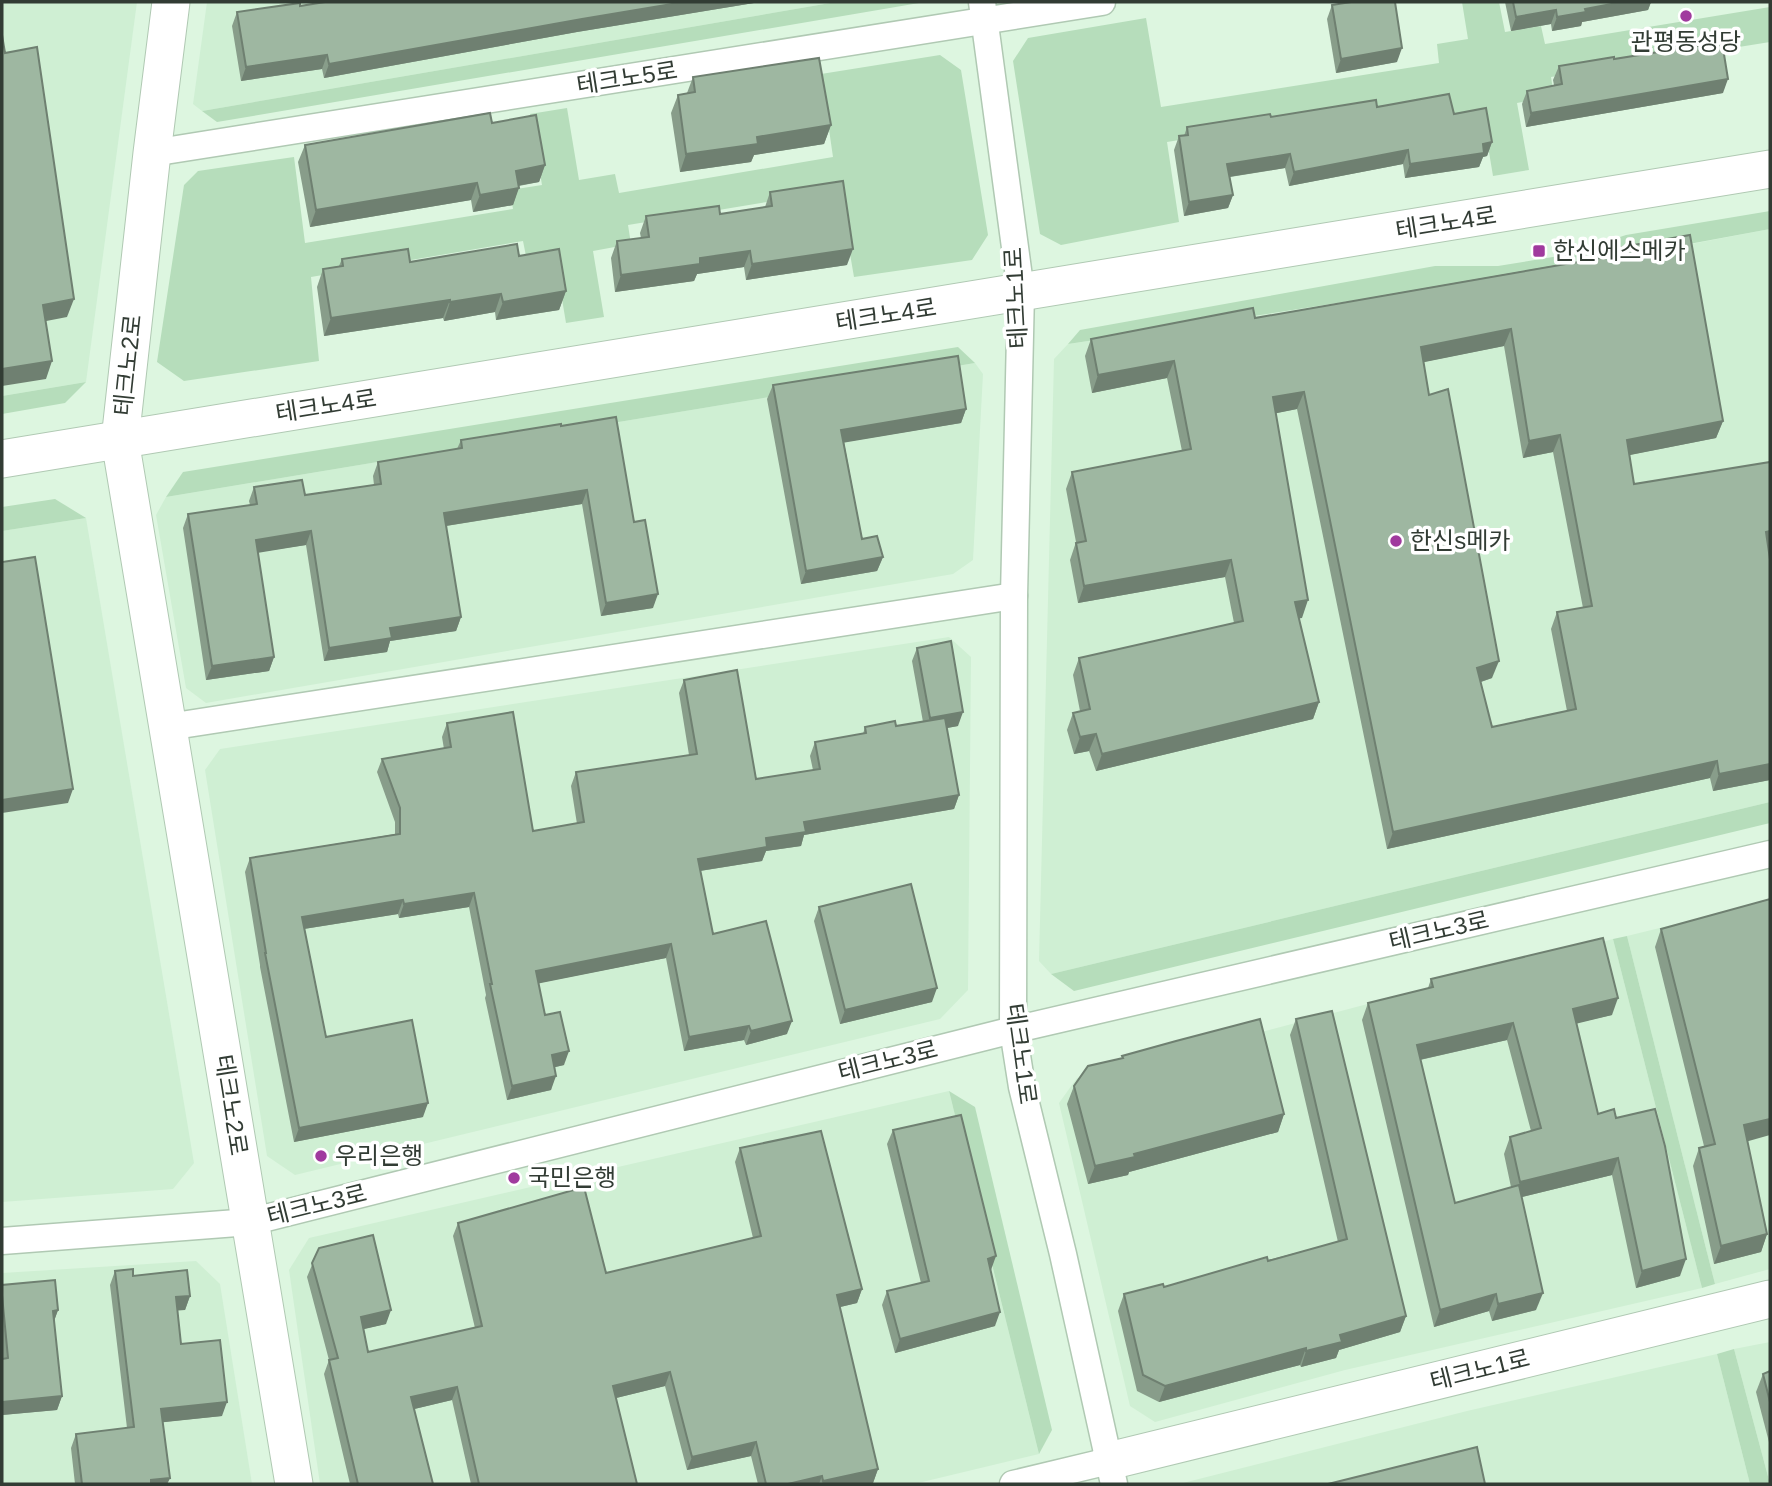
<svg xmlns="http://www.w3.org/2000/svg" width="1772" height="1486" font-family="Helvetica,'Noto Sans KR',sans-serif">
<rect width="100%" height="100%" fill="#ddf6e0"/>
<!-- built -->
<g fill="#cfefd3">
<polygon points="2,2 137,2 86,382 2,396"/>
<polygon points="207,2 836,2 202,111 193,104"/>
<polygon points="1770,229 1770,802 1051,974 1039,961 1054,359 1068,344 1251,317 1613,259"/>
<polygon points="975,363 983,374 973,560 953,574 206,703 186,688 156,515 166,497"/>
<polygon points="86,518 194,1163 173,1189 2,1202 2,531"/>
<polygon points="949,637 971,657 968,990 940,1019 295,1175 267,1156 205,770 220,749"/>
<polygon points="1770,901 1770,1269 1715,1284 1627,936"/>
<polygon points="1613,939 1702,1288 1345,1370 1155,1422 1130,1406 1059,1103 1077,1078 1258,1033"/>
<polygon points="949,1091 1039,1454 914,1484 320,1484 289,1270 309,1238"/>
<polygon points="196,1261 220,1284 252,1484 2,1484 2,1273"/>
<polygon points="1770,1342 1770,1484 1734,1349"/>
<polygon points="1717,1354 1750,1484 1179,1484 1467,1411"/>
</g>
<!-- green -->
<g fill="#b6ddbb">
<polygon points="836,2 925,2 217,122 202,111"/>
<polygon points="1462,2 1499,2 1505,32 1541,26 1545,44 1770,7 1770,42 1551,77 1554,96 1517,103 1529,170 1493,176 1482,110 1451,115 1447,96 1167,142 1179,222 1061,245 1040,234 1013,61 1028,38 1146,18 1161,107 1439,63 1437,44 1468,39"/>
<polygon points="940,55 961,70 988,235 972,260 854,277 839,190 628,225 631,244 593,251 604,317 566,323 555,257 527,261 523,241 311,277 319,361 184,381 157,362 184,185 198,171 294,157 305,243 513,209 510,190 542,185 530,114 567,108 579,180 615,174 619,193 833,157 821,74"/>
<path d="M 1770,211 L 1770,229 C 1537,273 1303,309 1068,344 L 1080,330 L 1435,266 L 1498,266 L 1565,255 L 1626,235 Z"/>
<polygon points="958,347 975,363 166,497 183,472"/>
<polygon points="86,382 65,403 2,414 2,396"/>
<polygon points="55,499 86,518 2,531 2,507"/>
<polygon points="1770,802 1770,823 1074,991 1051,974"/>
<polygon points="1627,936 1715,1284 1702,1288 1613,939"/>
<polygon points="949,1091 975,1107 1052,1430 1039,1454"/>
<polygon points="1734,1349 1770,1484 1750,1484 1717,1354"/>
</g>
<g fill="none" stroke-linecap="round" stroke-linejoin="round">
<!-- street casing -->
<g stroke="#b0c9b3" stroke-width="29">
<g id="street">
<polyline points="982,2 1021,292 1014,596 1013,1030 1022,1087 1063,1254 1114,1484"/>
<polyline points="152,153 1102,2"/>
<polyline points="168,727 1014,596"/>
<polyline points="2,1241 250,1222 1013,1030 1770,854"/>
<polyline points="1013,1484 1109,1461"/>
</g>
</g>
<!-- secondary casing -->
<g stroke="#b0c9b3" stroke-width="39">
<g id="secondary">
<polyline points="171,2 152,153 120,440 294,1484"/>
<polyline points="2,459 1770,169"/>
<polyline points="1109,1461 1770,1299"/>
</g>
</g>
<!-- street -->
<use href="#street" stroke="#fff" stroke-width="26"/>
<!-- secondary -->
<use href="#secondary" stroke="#fff" stroke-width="37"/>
</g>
<!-- wall -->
<g fill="#889d8a" fill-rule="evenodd">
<polygon points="325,2 760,2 577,32 324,78 322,69 241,81 232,26 237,12 300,6"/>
<polygon points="1505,2 1651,2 1648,10 1582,22 1581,26 1552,31 1551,24 1511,31"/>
<polygon points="1332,5 1397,62 1336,73 1327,19"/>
<polygon points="1614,59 1723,93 1526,127 1522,104 1527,91 1554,85 1553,80 1559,66"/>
<polygon points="693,77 831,125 824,144 754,155 751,162 680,172 671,113 678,95 687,93"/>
<polygon points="1377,107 1454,114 1492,142 1487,156 1483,157 1479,167 1405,178 1403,164 1289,186 1285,168 1230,177 1233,195 1228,208 1184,216 1174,150 1179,136 1184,136 1187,127 1271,117"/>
<polygon points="492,123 545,165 539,182 519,186 513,205 473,212 471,200 310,227 298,162 305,145"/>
<polygon points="770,192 847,265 746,280 744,267 697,274 694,281 615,292 611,258 617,241 641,238 640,233 646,216 720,214 765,207"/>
<path d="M 1622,247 L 1723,421 L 1716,438 L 1629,455 L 1634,484 L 1770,462 L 1770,547 L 1768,547 L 1770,559 L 1770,780 L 1713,791 L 1710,778 L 1387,849 L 1297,409 L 1276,413 L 1302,618 L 1299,618 L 1319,702 L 1313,719 L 1096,771 L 1089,751 L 1074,754 L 1067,730 L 1073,713 L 1080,711 L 1073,675 L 1079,658 L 1234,623 L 1225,577 L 1078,603 L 1070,560 L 1076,542 L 1066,489 L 1072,472 L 1182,451 L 1167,378 L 1092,393 L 1085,356 L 1091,339 L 1255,318 L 1620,254 ZM 1504,346 L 1523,458 L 1553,452 L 1583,608 L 1557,612 L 1551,629 L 1567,711 L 1492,727 L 1481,682 L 1492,678 L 1429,395 L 1423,362 Z"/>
<polygon points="519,256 566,291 559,310 496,320 495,312 444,321 443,318 324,336 317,287 323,269 339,266 342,259 410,262"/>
<polygon points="773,385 966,409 961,423 844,442 862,539 883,557 877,571 801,584 767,399"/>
<polygon points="561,426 634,522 653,608 601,616 582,504 446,526 461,617 456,631 390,641 387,652 324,661 306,545 258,552 274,657 269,671 206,680 183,528 188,514 250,505 249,501 254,487 305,495 374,485 373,476 378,462 457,449 461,440"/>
<polygon points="917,648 958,726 947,728 959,795 954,809 804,835 801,846 766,851 762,861 700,871 713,934 787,1034 746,1045 744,1040 684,1051 666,958 538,983 545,1015 564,1065 555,1067 551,1090 507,1100 485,998 486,995 469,907 399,918 398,914 304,929 326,1037 423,1117 294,1142 260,967 260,965 245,872 250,858 395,834 395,822 377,772 382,759 444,749 442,737 447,723 533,831 577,824 571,786 576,772 689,755 679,693 684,680 756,779 813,770 810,756 815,742 863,734 865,727 896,726 923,722 912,661"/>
<polygon points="819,907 932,1002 840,1024 814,921"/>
<polygon points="1661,929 1767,1234 1761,1252 1714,1264 1693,1166 1699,1148 1704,1146 1655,947"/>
<path d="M 1431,979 L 1612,1015 L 1576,1023 L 1598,1114 L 1616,1118 L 1680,1276 L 1636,1288 L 1612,1175 L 1522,1197 L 1536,1310 L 1492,1321 L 1489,1311 L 1434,1327 L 1362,1020 L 1368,1003 L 1428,988 ZM 1507,1040 L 1531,1131 L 1510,1137 L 1504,1154 L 1511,1187 L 1455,1203 L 1420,1060 Z"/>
<polygon points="1296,1019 1406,1316 1400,1332 1339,1350 1336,1358 1301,1367 1300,1365 1159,1402 1137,1391 1118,1311 1124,1294 1164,1287 1338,1242 1290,1035"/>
<polygon points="1122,1056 1284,1114 1278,1132 1129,1172 1128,1175 1088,1184 1067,1104 1074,1086 1122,1058"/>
<polygon points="893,1130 995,1326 895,1353 882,1305 887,1291 921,1283 887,1144"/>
<polygon points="740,1148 862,1289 857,1303 840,1307 878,1469 873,1483 866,1484 758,1484 751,1456 687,1470 665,1386 616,1398 637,1484 471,1484 452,1400 414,1409 433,1484 350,1484 324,1374 329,1360 307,1277 319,1248 386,1324 363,1329 368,1352 475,1328 453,1236 458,1223 606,1273 753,1238 735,1162"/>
<polygon points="115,1271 190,1296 185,1310 177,1310 181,1344 222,1416 163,1422 170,1478 167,1484 75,1484 71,1448 76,1434 127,1428 110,1285"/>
<polygon points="2,1285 58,1310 54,1321 62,1396 57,1410 2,1415 2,1431"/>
<polygon points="1770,1371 1770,1446 1756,1392 1763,1374"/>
</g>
<!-- shaded-wall -->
<g fill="#6f8071">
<polygon points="684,2 760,2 577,32 324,78 329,64 582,19"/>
<polygon points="1622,2 1651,2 1648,10 1582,22 1581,26 1552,31 1557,17 1585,9"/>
<polygon points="1556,10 1551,24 1511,31 1516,17"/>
<polygon points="1402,48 1397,62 1336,73 1341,59"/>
<polygon points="327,55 322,69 241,81 246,67"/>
<polygon points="1728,79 1723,93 1526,127 1531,113"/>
<polygon points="831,125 824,144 754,155 751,162 680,172 686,154 757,137"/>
<polygon points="1492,142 1487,156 1483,157 1479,167 1405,178 1410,164"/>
<polygon points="1408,150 1403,164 1289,186 1294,172"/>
<polygon points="1290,154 1285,168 1222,178 1227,164"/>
<polygon points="545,165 539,182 510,187 516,171"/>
<polygon points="477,183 471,200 310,227 316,210"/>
<polygon points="519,188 513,205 473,212 480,195"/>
<polygon points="1233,195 1228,208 1184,216 1189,202"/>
<polygon points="853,249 847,265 746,280 752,264"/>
<polygon points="750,251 744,267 697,274 694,281 615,292 621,275 700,258"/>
<polygon points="566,291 559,310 496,320 503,302"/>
<polygon points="501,294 495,312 444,321 450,302"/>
<polygon points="74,299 67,317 36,323 43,305"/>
<polygon points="450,300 443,318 324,336 331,318"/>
<polygon points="1511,329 1504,346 1415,364 1421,347"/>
<polygon points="52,361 46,379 2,386 2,369"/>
<polygon points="1174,361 1167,378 1092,393 1098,375"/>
<polygon points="1304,392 1297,409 1267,415 1273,397"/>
<polygon points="966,409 961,423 836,444 841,430"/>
<polygon points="1723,421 1716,438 1620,457 1627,440"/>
<polygon points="1560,435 1553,452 1523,458 1529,441"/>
<polygon points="587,490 582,504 439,527 444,513"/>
<polygon points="311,531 306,545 251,554 256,540"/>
<polygon points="1770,531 1770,547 1759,549 1766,532"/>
<polygon points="883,557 877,571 801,584 806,571"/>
<polygon points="1231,560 1225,577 1078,603 1084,586"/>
<polygon points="658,594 653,608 601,616 606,603"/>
<polygon points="1308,600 1302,618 1289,620 1295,602"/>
<polygon points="461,617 456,631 390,641 387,652 324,661 329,648 390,628"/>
<polygon points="274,657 269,671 206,680 212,666"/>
<polygon points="1499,661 1492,678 1471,685 1477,668"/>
<polygon points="1319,702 1313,719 1096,771 1102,754"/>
<polygon points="963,712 958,726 925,732 930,718"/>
<polygon points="1096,734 1089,751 1074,754 1080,737"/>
<polygon points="1717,761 1710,778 1387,849 1393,832"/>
<polygon points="1770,764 1770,780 1713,791 1719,774"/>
<polygon points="73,789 68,803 2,813 2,800"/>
<polygon points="959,795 954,809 804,835 801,846 766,851 762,861 693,872 698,859 766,838 804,822"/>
<polygon points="474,893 469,907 399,918 404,904"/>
<polygon points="403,900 398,914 297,930 302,917"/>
<polygon points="671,944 666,958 531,985 536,971"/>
<polygon points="937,988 932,1002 840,1024 845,1010"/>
<polygon points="1618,998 1612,1015 1567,1026 1573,1009"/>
<polygon points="792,1021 787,1034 746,1045 751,1031"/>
<polygon points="1513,1023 1507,1040 1410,1062 1417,1045"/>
<polygon points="749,1026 744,1040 684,1051 689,1037"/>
<polygon points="569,1051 564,1065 547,1069 552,1055"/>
<polygon points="556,1076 551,1090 507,1100 512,1086"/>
<polygon points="428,1103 423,1117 294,1142 299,1128"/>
<polygon points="1284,1114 1278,1132 1129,1172 1128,1175 1088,1184 1095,1166 1134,1154"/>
<polygon points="1770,1119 1770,1135 1738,1144 1744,1125"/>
<polygon points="1618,1158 1612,1175 1514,1199 1520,1182"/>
<polygon points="1767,1234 1761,1252 1714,1264 1721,1246"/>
<polygon points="996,1256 991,1270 988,1259"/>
<polygon points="1686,1259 1680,1276 1636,1288 1642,1271"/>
<polygon points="862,1289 857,1303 832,1309 837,1295"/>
<polygon points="1543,1293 1536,1310 1492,1321 1498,1304"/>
<polygon points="1496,1294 1489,1311 1434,1327 1440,1310"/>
<polygon points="190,1296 185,1310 171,1311 176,1297"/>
<polygon points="58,1310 53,1324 53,1311"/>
<polygon points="391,1310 386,1324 356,1331 361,1317"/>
<polygon points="1000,1312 995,1326 895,1353 900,1339"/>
<polygon points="1406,1316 1400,1332 1339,1350 1336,1358 1301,1367 1306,1351 1340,1335"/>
<polygon points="1306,1348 1300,1365 1159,1402 1165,1386"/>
<polygon points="670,1372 665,1386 608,1400 613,1386"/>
<polygon points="457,1387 452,1400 406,1411 411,1397"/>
<polygon points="62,1396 57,1410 2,1415 2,1402"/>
<polygon points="227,1402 222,1416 156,1423 161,1409"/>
<polygon points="756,1442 751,1456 687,1470 692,1457"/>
<polygon points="878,1469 873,1483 866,1484 822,1484 823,1481"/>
<polygon points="822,1476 819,1484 788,1484"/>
<polygon points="170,1478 167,1484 149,1484 151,1480"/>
</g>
<!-- building -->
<g fill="#9eb7a1" stroke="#6f8071" stroke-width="2" fill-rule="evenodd">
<polygon points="325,2 684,2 582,19 329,64 327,55 246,67 237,12 300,3 300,6"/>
<polygon points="1351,2 1395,2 1402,48 1341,59 1332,5"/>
<polygon points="1513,2 1622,2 1585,9 1586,12 1557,17 1556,10 1516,17"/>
<polygon points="2,35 5,53 37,47 74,299 43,305 52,361 2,369"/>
<polygon points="1722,42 1728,79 1531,113 1527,91 1562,84 1559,66 1614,57 1614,59"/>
<polygon points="819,58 831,125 757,137 758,144 686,154 678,95 695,92 693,77"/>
<polygon points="1449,94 1454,114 1486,108 1492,142 1483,144 1484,153 1410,164 1408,150 1294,172 1290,154 1227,164 1233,195 1189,202 1179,136 1188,135 1187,127 1270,114 1271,117 1376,100 1377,107"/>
<polygon points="490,113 492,123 536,115 545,165 516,171 519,188 480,195 477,183 316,210 305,145"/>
<polygon points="843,181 853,249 752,264 750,251 700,258 700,264 621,275 617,241 649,237 646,216 719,206 720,214 772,206 770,192"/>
<path d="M 1690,235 L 1723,421 L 1627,440 L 1634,484 L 1770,462 L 1770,531 L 1766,532 L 1770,559 L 1770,764 L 1719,774 L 1717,761 L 1393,832 L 1304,392 L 1273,397 L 1308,600 L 1295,602 L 1319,702 L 1102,754 L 1096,734 L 1080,737 L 1073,713 L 1090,709 L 1079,658 L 1243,621 L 1231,560 L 1084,586 L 1076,543 L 1086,541 L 1072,472 L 1191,449 L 1174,361 L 1098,375 L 1091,339 L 1253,308 L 1255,318 L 1624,254 L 1622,247 ZM 1511,329 L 1529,441 L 1560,435 L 1592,606 L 1557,612 L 1576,709 L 1492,727 L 1477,668 L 1499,661 L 1448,389 L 1429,395 L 1421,347 Z"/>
<polygon points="517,244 519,256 559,249 566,291 503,302 501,294 450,302 450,300 331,318 323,269 343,266 342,259 408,249 410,262"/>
<polygon points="958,356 966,409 841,430 862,539 877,536 883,557 806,571 773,385"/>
<polygon points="616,417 634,522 645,520 658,594 606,603 587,490 444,513 461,617 390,628 392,638 329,648 311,531 256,540 274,657 212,666 188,514 257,504 254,487 302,480 305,495 381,484 378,462 462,448 461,440 561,424 561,426"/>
<polygon points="35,557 73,789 2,800 2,562"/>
<polygon points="951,641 963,712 930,718 917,648"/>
<polygon points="737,670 756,779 820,769 815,742 866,733 865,727 895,721 896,726 945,718 959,795 804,822 806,832 766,838 767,847 698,859 713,934 766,921 792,1021 751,1031 749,1026 689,1037 671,944 536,971 545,1015 560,1012 569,1051 552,1055 556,1076 512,1086 490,984 492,984 474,893 404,904 403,900 302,917 326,1037 412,1020 428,1103 299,1128 265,953 266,953 250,858 400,834 400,808 382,759 451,747 447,723 513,712 533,831 584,822 576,772 697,754 684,680"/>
<polygon points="911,884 937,988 845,1010 819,907"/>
<polygon points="1770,899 1770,1119 1744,1125 1767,1234 1721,1246 1699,1148 1715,1144 1661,929"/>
<polygon points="1603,938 1618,998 1573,1009 1598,1114 1614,1109 1616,1118 1655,1109 1665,1146 1686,1259 1642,1271 1618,1158 1520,1182 1510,1137 1541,1128 1513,1023 1417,1045 1455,1203 1519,1185 1543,1293 1498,1304 1496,1294 1440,1310 1368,1003 1433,987 1431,979"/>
<polygon points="1332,1011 1406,1316 1340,1335 1342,1342 1306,1351 1306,1348 1165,1386 1143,1375 1124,1294 1163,1284 1164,1287 1267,1257 1268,1261 1347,1239 1296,1019"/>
<polygon points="1260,1019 1284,1114 1134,1154 1135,1157 1095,1166 1074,1086 1088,1066 1123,1058 1122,1056 1176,1041"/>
<polygon points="961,1115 996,1256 988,1259 1000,1312 900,1339 887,1291 929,1281 893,1130"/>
<polygon points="821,1131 862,1289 837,1295 878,1469 823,1481 822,1476 788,1484 766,1484 756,1442 692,1457 670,1372 613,1386 637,1484 479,1484 457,1387 411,1397 433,1484 358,1484 329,1360 338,1358 312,1263 319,1248 373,1235 391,1310 361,1317 368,1352 482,1326 458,1223 584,1187 606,1273 761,1236 740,1148"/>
<polygon points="133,1269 133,1276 187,1270 190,1296 176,1297 181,1344 220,1340 227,1402 161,1409 170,1478 151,1480 151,1484 82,1484 76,1434 134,1427 115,1271"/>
<polygon points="55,1280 58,1310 53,1311 62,1396 2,1402 2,1359 8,1358 2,1295 2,1285"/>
<polygon points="1770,1371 1770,1402 1763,1374"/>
<polygon points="1477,1447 1485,1484 1328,1484"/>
</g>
<!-- markers -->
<g fill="#a03a9e" stroke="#fff" stroke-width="2.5">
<circle cx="1686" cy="16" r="7"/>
<rect x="1532" y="244" width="14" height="14" rx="3.5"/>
<circle cx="1396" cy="541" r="7"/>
<circle cx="321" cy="1156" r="7"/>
<circle cx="514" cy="1178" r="7"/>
</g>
<g text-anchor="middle" stroke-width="7" stroke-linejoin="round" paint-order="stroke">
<!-- poi labels -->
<g font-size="24" fill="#323c34" stroke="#fff" text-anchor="start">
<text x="1686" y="50" text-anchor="middle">관평동성당</text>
<text x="1553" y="259">한신에스메카</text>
<text x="1410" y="549">한신s메카</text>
<text x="335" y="1164">우리은행</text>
<text x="528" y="1186">국민은행</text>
</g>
<!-- street labels -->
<g font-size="24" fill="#323c34" stroke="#fff">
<text transform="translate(627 78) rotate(-9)" y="8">테크노5로</text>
<text transform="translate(1446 223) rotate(-9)" y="8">테크노4로</text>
<text transform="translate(1016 298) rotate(-93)" y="8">테크노1로</text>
<text transform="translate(886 315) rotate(-9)" y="8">테크노4로</text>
<text transform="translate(128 365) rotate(-84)" y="8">테크노2로</text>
<text transform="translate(326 406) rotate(-9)" y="8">테크노4로</text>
<text transform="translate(1439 931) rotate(-13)" y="8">테크노3로</text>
<text transform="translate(1021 1054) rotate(82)" y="8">테크노1로</text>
<text transform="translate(888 1061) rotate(-14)" y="8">테크노3로</text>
<text transform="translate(231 1105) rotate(81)" y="8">테크노2로</text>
<text transform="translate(317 1205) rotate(-14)" y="8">테크노3로</text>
<text transform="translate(1480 1370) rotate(-14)" y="8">테크노1로</text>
</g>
</g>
<!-- border -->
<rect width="1772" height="1486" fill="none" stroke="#323c34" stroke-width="7"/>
</svg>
